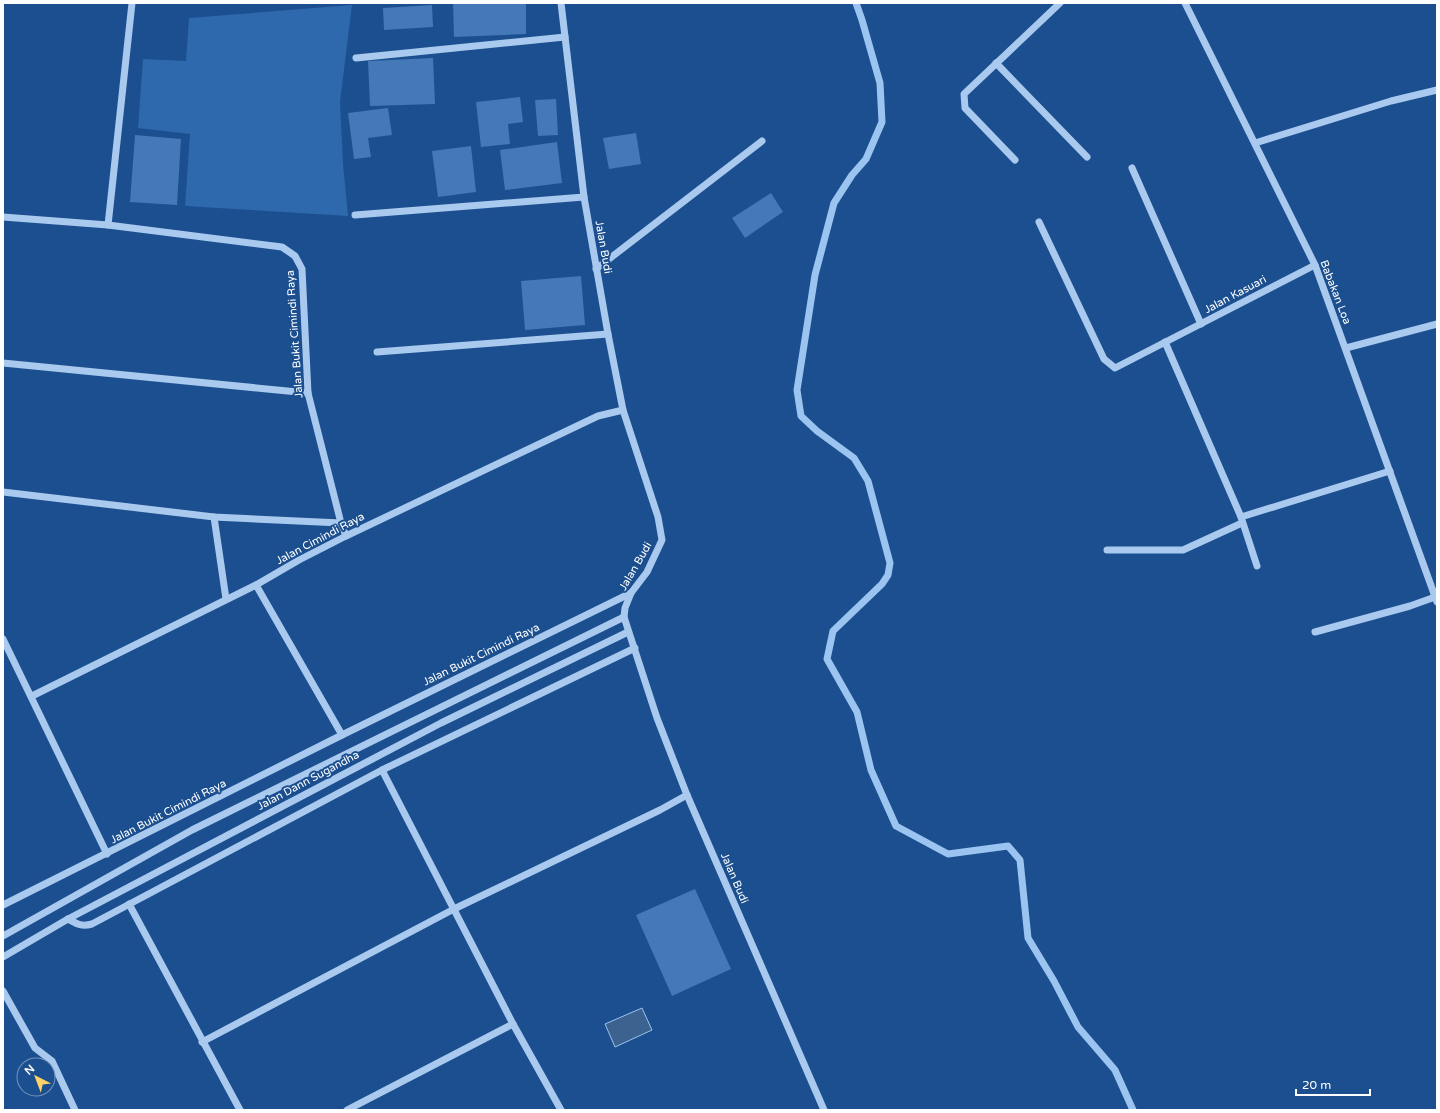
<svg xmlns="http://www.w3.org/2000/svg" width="1440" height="1113" font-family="'Varela Round',sans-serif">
<rect width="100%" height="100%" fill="#1b4f8f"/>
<!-- green -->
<polygon fill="#2e69ad" points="352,5 340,102 343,164 348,216 185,206 190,134 138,128 143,59 186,61 189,18"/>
<!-- water -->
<polygon fill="#3c6290" stroke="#9cc4f0" points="642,1008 652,1030 615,1047 605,1024"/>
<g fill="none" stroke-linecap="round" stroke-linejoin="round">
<!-- stream -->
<polyline stroke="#9cc4f0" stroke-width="7" points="856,3 862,20 880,83 882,122 866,159 852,175 834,203 815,275 797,390 801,416 817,431 854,458 868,481 890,563 888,575 882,584 833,631 827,659 857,712 871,770 896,826 948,854 1008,846 1020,860 1028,938 1054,981 1078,1027 1115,1070 1133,1110"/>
</g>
<!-- building -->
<g fill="#4478b7">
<polygon points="453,3 526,3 526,34 454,37"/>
<polygon points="432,5 433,27 384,30 383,8"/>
<polygon points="433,58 435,104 370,106 368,61"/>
<polygon points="520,97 523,122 508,124 510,144 481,147 476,102"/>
<polygon points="556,99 558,135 538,136 535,100"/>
<polygon points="388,108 392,135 368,138 371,157 354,159 348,113"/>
<polygon points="636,133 641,164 609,169 603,138"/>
<polygon points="135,135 181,139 177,205 130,202"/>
<polygon points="557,142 562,183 505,190 500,150"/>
<polygon points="471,146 476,192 438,197 432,151"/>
<polygon points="771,193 783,212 745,238 732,218"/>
<polygon points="581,276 585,325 525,330 521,281"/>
<polygon points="695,889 731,969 672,996 636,915"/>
</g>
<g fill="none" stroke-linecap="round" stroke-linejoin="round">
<!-- minor -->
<g stroke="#a9c9ee" stroke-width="7">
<polyline points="561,3 584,197 608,334 623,410 658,517 662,540 647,572 631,593 625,608 624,617 657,718 687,795 824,1110"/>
<polyline points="1185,3 1315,265 1437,602"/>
<polyline points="356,58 565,37"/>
<polyline points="996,63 1087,157"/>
<polyline points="1255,143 1391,101 1437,90"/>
<polyline points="1015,160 965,108 964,94 1060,3"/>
<polyline points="1132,168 1201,324"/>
<polyline points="355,215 584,197"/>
<polyline points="3,217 108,225 282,247 295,256 302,269 308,393 341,523 346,536"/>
<polyline points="1039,222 1104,359 1115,368 1315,265"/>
<polyline points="108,225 132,3"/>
<polyline points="596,269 762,141"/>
<polyline points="1165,342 1241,517 1257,566"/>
<polyline points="1346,348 1437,324"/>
<polyline points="377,352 608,334"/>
<polyline points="3,363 308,393"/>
<polyline points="3,492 214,517 341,523"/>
<polyline points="214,517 226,599"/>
<polyline points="1241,517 1390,471"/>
<polyline points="1107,550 1183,550 1242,523"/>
<polyline points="256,585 342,735"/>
<polyline points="1315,632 1410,606 1435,597"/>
<polyline points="3,639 107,854"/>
<polyline points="32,696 256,585 299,560 346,536 598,416 623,410"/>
<polyline points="382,770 513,1024 561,1110"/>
<polyline points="129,904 240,1110"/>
<polyline points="3,905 342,735 631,593"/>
<path d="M 68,919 C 77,924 81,927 92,924 L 382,770 L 635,648"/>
<polyline points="3,936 192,830 624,617"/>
<polyline points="3,957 68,919 441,723 628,632"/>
<polyline points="3,991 35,1048 52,1061 75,1110"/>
<polyline points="202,1042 454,909 660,810 687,795"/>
<polyline points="347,1110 513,1024"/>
</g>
</g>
<g text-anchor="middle" stroke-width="4" stroke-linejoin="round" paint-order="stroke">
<!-- street labels -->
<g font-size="11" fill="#fff" stroke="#1b4f8f">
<text transform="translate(604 247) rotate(80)" y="4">Jalan Budi</text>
<text transform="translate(1336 292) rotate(69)" y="4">Babakan Loa</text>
<text transform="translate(1235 294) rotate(-28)" y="4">Jalan Kasuari</text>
<text transform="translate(294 334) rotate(-94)" y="4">Jalan Bukit Cimindi Raya</text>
<text transform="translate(320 538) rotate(-28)" y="4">Jalan Cimindi Raya</text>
<text transform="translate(635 566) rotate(-60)" y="4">Jalan Budi</text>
<text transform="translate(481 654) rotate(-26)" y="4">Jalan Bukit Cimindi Raya</text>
<text transform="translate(308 780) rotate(-28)" y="4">Jalan Dann Sugandha</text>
<text transform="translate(168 811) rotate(-27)" y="4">Jalan Bukit Cimindi Raya</text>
<text transform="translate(735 878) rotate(67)" y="4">Jalan Budi</text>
</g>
</g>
<!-- border -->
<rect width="1440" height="1113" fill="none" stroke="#ffffff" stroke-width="8"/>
<!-- north arrow -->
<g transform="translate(36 1077) rotate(318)"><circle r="19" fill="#1b4f8f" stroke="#7695bc"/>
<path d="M0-3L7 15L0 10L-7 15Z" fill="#ffd166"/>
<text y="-6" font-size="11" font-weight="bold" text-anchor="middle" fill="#ffffff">N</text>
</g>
<!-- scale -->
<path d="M1296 1089v6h74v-6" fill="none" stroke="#ffffff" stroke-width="2"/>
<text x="1302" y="1089" font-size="12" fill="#ffffff" stroke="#1b4f8f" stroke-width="3" paint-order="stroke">20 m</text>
</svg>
